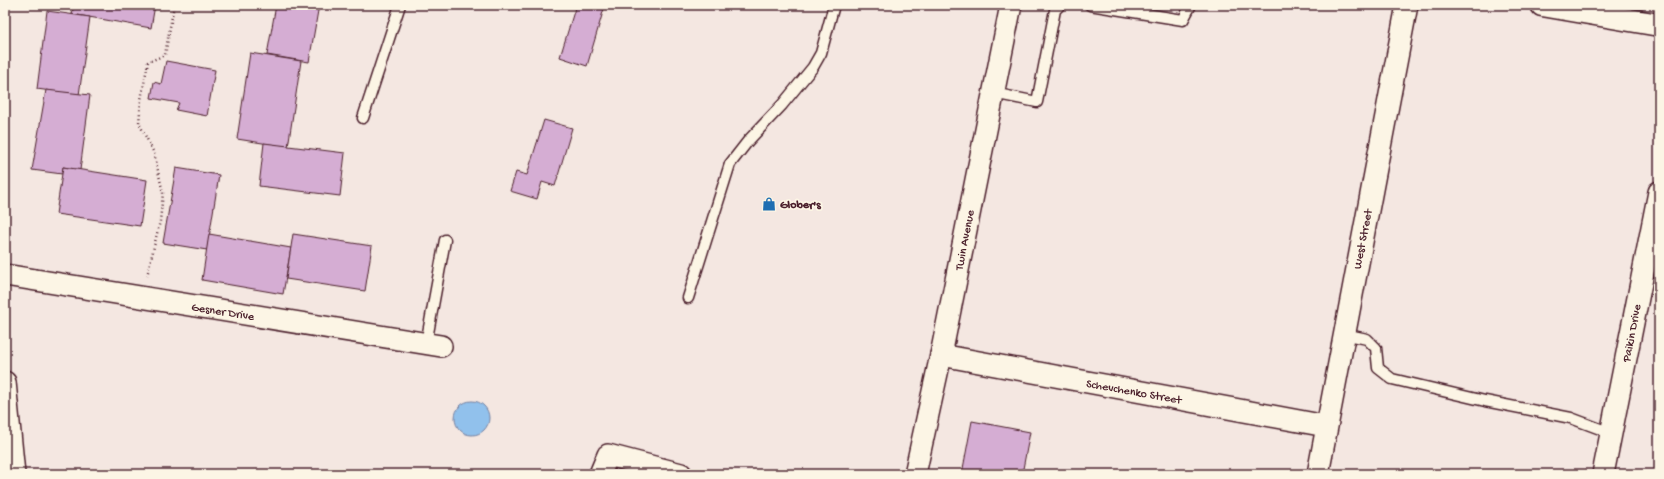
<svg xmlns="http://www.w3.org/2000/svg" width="1664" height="479" font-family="'Gochi Hand',sans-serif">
<rect width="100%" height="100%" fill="#f4e7e1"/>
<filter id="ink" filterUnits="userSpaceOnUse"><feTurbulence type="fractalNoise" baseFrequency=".025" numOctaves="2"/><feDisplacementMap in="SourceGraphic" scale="8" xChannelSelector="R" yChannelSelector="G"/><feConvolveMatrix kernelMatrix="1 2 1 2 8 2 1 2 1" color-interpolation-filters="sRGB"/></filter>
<g filter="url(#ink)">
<!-- water -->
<circle fill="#91c1ec" stroke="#75809f" cx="472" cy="418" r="17"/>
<!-- building -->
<g fill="#d5add3" stroke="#4a1f2b">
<polygon points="74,5 155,5 151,28 72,14"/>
<polygon points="276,5 319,5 309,62 267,55"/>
<polygon points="576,5 605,5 587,66 560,57"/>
<polygon points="47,11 90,17 79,95 37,89"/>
<polygon points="250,53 301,61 288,147 237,139"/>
<polygon points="166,61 215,70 207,116 176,110 179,103 151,98 154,82 161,84"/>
<polygon points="46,90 90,95 80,170 63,167 62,174 32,170"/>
<polygon points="544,120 572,128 555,186 542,182 537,199 510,191 516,172 527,175"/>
<polygon points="264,143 345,153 340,196 259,186"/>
<polygon points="63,167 147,180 140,226 56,214"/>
<polygon points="176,168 219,175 207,250 163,243"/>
<polygon points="209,234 291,248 283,294 202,280"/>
<polygon points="293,234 372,246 365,291 286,279"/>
<polygon points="972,421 1030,432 1022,474 962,474"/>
</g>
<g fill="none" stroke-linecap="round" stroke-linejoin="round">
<!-- lane casing -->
<g stroke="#4a1f2b" stroke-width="13">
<g id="lane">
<polyline points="1090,5 1183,20 1191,5"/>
<polyline points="993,93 1037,102 1055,10 1060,5"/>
<polyline points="363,118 400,5"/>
<polyline points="688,298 730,164 748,141 782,105 813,67 821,53 834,5"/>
<polyline points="1344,334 1367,339 1376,348 1378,368 1392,379 1485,401 1571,418 1611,433"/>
<polyline points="426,344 445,240"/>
</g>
</g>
<!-- street casing -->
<g stroke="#4a1f2b" stroke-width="24">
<g id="street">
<polyline points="5,275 441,346"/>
<polyline points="941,355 1326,426"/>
<polyline points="5,382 14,474"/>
<polyline points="600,474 608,455 681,474"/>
<polyline points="915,474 941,355 1011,5"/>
<polyline points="1318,474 1407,5"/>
<polyline points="1603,474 1659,192"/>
</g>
</g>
<!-- secondary casing -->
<g stroke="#4a1f2b" stroke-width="25">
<polyline id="secondary" points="1542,5 1659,25"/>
</g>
<!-- path -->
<polyline stroke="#4a1f2b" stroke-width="2.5" stroke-dasharray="1 3" stroke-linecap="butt" points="147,276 160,221 163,193 154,153 139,123 141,100 148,62 165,55 174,5"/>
<!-- lane -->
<use href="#lane" stroke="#fcf5e5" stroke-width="10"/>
<!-- street -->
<use href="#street" stroke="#fcf5e5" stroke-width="21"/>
<!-- secondary -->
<use href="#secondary" stroke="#fcf5e5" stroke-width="22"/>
</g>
</g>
<!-- icons -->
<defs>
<g id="shop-bare" transform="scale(1.08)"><path d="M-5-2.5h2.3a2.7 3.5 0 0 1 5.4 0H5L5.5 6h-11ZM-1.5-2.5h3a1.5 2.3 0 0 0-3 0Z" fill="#1f6fb2" stroke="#fcf5e5" stroke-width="2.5" paint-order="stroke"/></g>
</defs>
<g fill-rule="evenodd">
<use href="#shop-bare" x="769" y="204"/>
</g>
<g text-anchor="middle" stroke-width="3.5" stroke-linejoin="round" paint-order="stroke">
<!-- poi labels -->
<g font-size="12" font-weight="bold" fill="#4a1f2b" stroke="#fcf5e5" text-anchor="start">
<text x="780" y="208">Glober's</text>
</g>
<!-- street labels -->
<g font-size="12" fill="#4a1f2b" stroke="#fcf5e5">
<text transform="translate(1362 239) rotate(-79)" y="4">West Street</text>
<text transform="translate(964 240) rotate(-79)" y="4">Twin Avenue</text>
<text transform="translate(223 311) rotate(9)" y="4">Gesner Drive</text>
<text transform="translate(1631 333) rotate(-79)" y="4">Paikin Drive</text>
<text transform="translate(1134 391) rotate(10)" y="4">Schevchenko Street</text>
</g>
</g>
<!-- margin -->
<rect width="1664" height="479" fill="none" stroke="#fcf5e5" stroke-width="20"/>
<rect x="10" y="10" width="1644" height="459" fill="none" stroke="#4a1f2b" stroke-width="1.5" filter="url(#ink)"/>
</svg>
